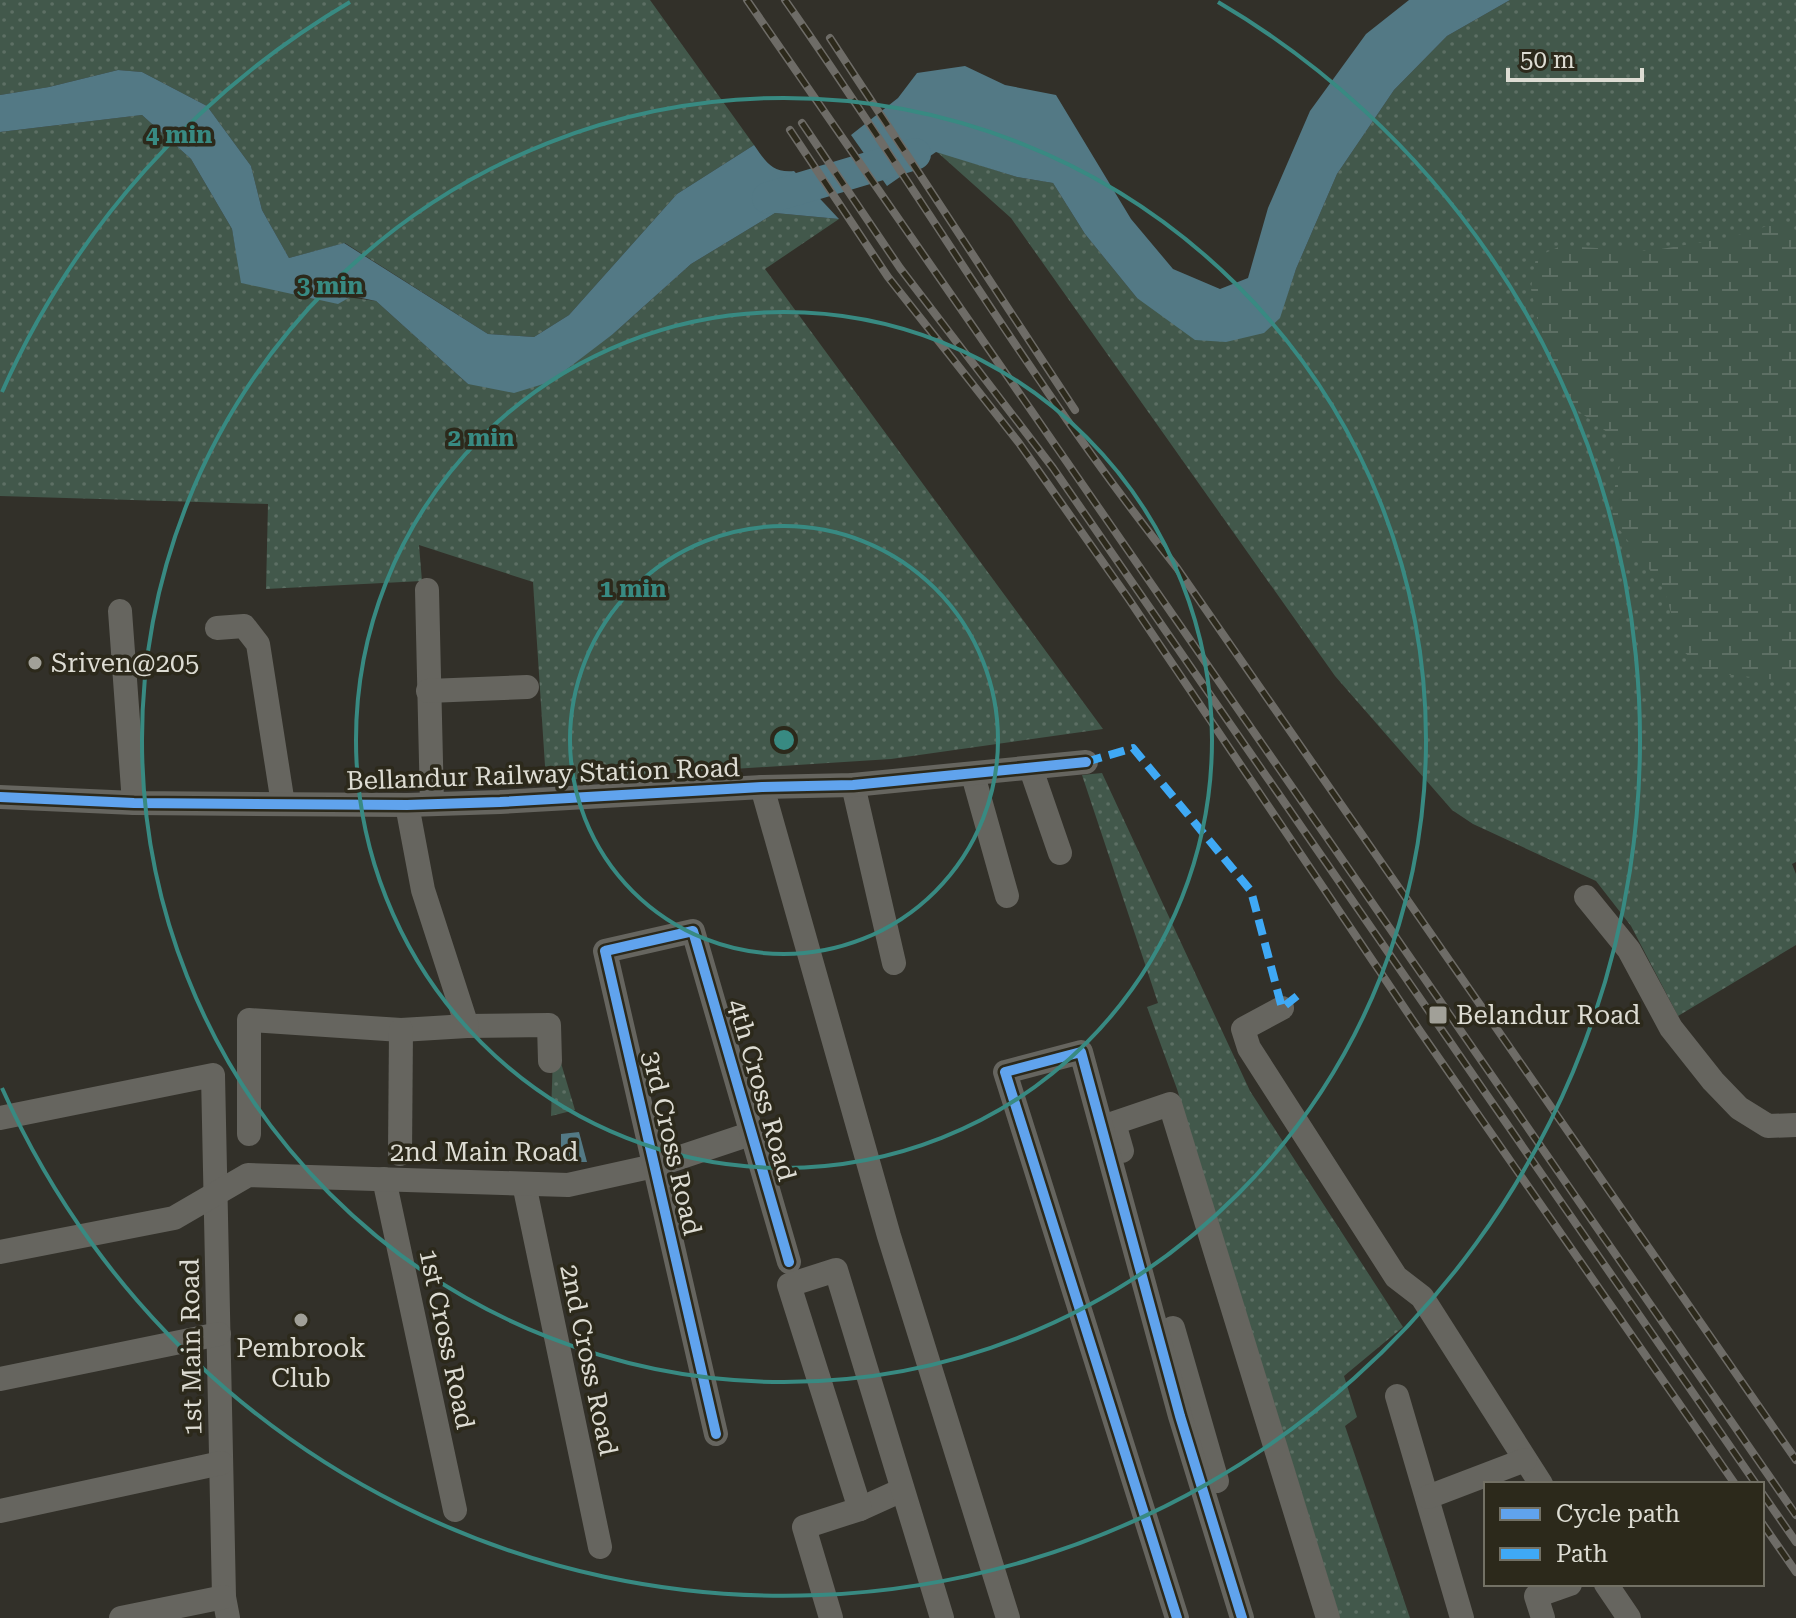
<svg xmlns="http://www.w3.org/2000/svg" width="1796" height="1618" font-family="'Roboto Serif',serif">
<defs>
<pattern id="grass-dots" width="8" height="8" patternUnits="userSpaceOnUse" patternTransform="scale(2)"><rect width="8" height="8" fill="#42584b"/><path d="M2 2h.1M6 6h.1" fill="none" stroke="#5d6f64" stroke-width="1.8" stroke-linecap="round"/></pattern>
<pattern id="wetland-marsh" width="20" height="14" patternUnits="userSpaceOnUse" patternTransform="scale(2)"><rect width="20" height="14" fill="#42584b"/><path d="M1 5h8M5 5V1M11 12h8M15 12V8" fill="none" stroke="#5d6f64"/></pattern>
</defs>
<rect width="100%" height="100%" fill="#323029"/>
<!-- grass -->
<g fill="url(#grass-dots)">
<polygon points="0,0 650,0 754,145 677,194 569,315 534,337 488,334 345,243 289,258 262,210 251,166 207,106 142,72 118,70 49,87 0,95"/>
<polygon points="1510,0 1796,0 1796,862 1792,864 1796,874 1796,945 1678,1016 1631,926 1596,881 1473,824 1452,810 1335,676 1011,218 936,151 1017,177 1053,183 1085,234 1137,298 1279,318 1296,269 1337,174 1394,90 1447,36"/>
<polygon points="142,115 191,159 232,229 242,283 376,301 468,384 613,334 691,264 775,213 839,219 765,269 1103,729 891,759 546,781 533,582 419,545 422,581 266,589 268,504 0,496 0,132"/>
<polygon points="1102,773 1250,1091 1403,1327 1344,1376 1357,1417 1345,1426 1410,1618 1340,1618 1177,1089 1147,1007 1158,1003 1082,775"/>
<polygon points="558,1053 575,1110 551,1116 553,1054"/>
</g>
<!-- wetland -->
<polygon fill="url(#wetland-marsh)" points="1777,223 1796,232 1796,682 1706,672 1682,650 1664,589 1613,521 1612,499 1620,465 1616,445 1611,435 1573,407 1544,351 1531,289 1536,257 1561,246 1649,251 1728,238"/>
<!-- water -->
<g fill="#537985">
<polygon points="1409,0 1510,0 1447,36 1394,90 1337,174 1296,269 1280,318 1264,333 1226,342 1195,340 1137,298 1085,234 1053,183 1017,177 936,152 887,186 851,135 898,98 917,73 965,66 1005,85 1056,95 1131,219 1173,269 1220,289 1248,278 1268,208 1310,111 1366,34"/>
<path d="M 118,70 L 142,72 L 207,106 L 251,166 L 262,210 L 289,258 L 344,243 L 488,334 L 534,337 L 569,315 L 677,194 L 754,145 C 766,162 772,173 794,171 L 839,219 L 775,213 L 691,264 L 613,334 L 550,382 L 514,393 L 468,384 L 376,301 L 352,296 L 338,304 L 241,283 L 232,229 L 191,159 L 142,115 L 0,132 L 0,95 L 49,87 Z"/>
<polygon points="579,1132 587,1162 561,1162 561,1134"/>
</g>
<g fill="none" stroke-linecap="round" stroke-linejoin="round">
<!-- river -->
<polyline stroke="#537985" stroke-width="32" points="768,198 915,154"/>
<!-- minor -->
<g stroke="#66655f" stroke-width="24">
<polyline points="427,590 432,804"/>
<polyline points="120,611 134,803"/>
<polyline points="217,628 244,626 258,644 283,804"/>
<polyline points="428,691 527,687"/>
<polyline points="1031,769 1060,853"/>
<polyline points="973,775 1007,896"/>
<polyline points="853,785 894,963"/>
<polyline points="762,787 889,1236 1008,1618"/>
<polyline points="0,797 134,803 407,805 500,802 762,787 853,785 1086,762"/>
<polyline points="1586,897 1629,950 1671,1028 1713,1081 1739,1108 1768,1126 1796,1125"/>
<polyline points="1282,1008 1243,1029 1249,1048 1396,1277 1422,1297 1541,1484"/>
<polyline points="467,1026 549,1025 550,1061"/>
<polyline points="0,1118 213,1075 224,1597 228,1618"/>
<polyline points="249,1134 249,1020 401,1030 467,1026 423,890 407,805"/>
<polyline points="1122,1151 1114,1123 1170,1104 1328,1618"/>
<polyline points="400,1154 401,1030"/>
<polyline points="384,1179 455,1510"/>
<polyline points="524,1184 600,1547"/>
<polyline points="0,1252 174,1218 248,1175 568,1185 654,1166 750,1134"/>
<polyline points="1173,1328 1217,1481"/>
<polyline points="0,1379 219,1334"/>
<polyline points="1397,1396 1462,1618"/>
<polyline points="716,1434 605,951 693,931 789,1262"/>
<polyline points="1428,1497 1525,1460"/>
<polyline points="860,1509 902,1490"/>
<polyline points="0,1511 221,1463"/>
<polyline points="1606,1584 1629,1618"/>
<polyline points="121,1618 224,1597"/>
<polyline points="831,1618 804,1527 860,1509 789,1285 836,1270 942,1618"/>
<polyline points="1177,1618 1005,1072 1081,1052 1180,1416 1242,1618"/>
<polyline points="1543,1618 1536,1596 1570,1584"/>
</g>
<!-- rail casing -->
<g stroke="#6e6c67" stroke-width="8">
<g id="rail">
<polyline points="747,0 1796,1515"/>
<path d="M 785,0 C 917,188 1034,388 1177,568 L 1796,1460"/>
<polyline points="830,38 1075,410"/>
<polyline points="802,123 900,268 1053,468 1756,1484"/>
<polyline points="790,130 888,277 1019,443 1128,598 1420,1031 1735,1484"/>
<polyline points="1762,1493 1796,1542"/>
<polyline points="1762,1523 1796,1572"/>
</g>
</g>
<!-- rail -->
<use href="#rail" stroke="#2c291b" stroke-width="5" stroke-dasharray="15" stroke-linecap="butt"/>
<!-- quiet -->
<polyline stroke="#3fa9f5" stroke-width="8" stroke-dasharray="16 8" stroke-linecap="butt" points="1086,762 1133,748 1251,891 1282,1008 1297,996"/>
<!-- cycleway casing -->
<g stroke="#2c291b" stroke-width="15">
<g id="cycleway">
<polyline points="0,797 134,803 407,805 500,802 762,787 853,785 1086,762"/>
<polyline points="716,1434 605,951 693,931 789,1262"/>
<polyline points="1177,1618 1005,1072 1081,1052 1180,1416 1242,1618"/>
</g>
</g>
<!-- cycleway -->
<use href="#cycleway" stroke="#60a3ed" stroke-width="10"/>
</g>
<!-- distance rings -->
<g fill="none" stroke="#388a82" stroke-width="4">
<circle cx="784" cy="740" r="214"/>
<circle cx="784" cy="740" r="428"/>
<circle cx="784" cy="740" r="642"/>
<path d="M2 392A856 856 0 0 1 350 2M1218 2A856 856 0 1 1 2 1088"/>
</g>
<!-- markers -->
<g fill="#a1a098" stroke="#2c291b" stroke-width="3">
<circle cx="35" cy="663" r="8"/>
<rect x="1428" y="1005" width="20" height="20" rx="4"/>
<circle cx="301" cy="1320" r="8"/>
</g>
<g text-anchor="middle" stroke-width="7" stroke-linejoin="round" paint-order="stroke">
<!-- poi labels -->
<g font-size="26" fill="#dddcd3" stroke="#2c291b" text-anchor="start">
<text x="51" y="672">Sriven@205</text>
<text x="1456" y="1024">Belandur Road</text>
<text x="301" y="1357" text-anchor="middle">Pembrook<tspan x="301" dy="30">Club</tspan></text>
</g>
<!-- street labels -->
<g font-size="26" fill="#dddcd3" stroke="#2c291b">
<text transform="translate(543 774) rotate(-2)" y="9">Bellandur Railway Station Road</text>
<text transform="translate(762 1090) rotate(74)" y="9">4th Cross Road</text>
<text transform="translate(672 1143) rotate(77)" y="9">3rd Cross Road</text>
<text x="484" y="1161">2nd Main Road</text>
<text transform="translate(447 1339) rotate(78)" y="9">1st Cross Road</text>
<text transform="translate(191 1347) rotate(-91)" y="9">1st Main Road</text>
<text transform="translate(589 1360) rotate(78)" y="9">2nd Cross Road</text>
</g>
</g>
<circle cx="784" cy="740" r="12" fill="#388a82" stroke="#2c291b" stroke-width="4"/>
<g font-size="24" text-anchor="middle" font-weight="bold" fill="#388a82" stroke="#2c291b" stroke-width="7" stroke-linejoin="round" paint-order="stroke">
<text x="179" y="143">4 min</text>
<text x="330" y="294">3 min</text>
<text x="481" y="446">2 min</text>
<text x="633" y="597">1 min</text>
</g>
<!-- legend -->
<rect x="1484" y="1482" width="280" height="104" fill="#2c291b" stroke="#737165" stroke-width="2"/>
<rect x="1500" y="1508" width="40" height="12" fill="#60a3ed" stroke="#737165" stroke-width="2"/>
<text x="1556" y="1522" font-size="24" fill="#dddcd3">Cycle path</text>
<rect x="1500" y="1548" width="40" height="12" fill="#3fa9f5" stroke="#737165" stroke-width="2"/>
<text x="1556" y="1562" font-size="24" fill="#dddcd3">Path</text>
<!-- scale -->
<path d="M1508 68v12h134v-12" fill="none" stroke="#dddcd3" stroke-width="4"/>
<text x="1520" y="68" font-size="24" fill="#dddcd3" stroke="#2c291b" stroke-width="6" paint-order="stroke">50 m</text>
</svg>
